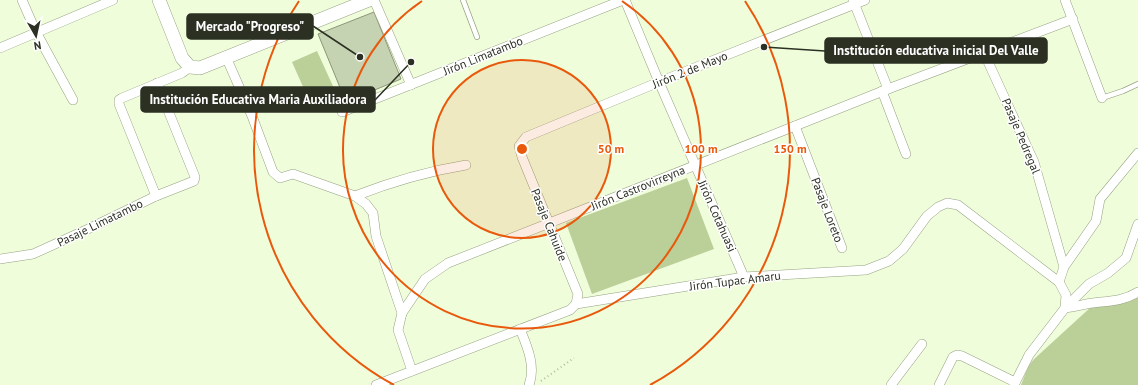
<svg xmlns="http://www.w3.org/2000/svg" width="1138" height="385" font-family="'PT Sans',sans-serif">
<rect width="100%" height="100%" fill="#f0fddb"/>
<!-- green -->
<g fill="#bbcf99">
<polygon points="317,51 337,95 312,107 292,62"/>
<polygon points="687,178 714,249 592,294 566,223"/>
<polygon points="1138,296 1138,385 1021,385 1028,367 1033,360 1091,307"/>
</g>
<!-- building -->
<polygon fill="#c6d3b2" stroke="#8b9778" points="374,12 401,79 346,102 318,34"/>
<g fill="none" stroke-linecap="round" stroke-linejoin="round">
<!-- lane casing -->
<g stroke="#96a282" stroke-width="6">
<g id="lane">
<polyline points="463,0 477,37"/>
<polyline points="1102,98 1123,91 1138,84"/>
</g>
</g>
<!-- street casing -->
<g stroke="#96a282" stroke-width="10">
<g id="street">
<polyline points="22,0 36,32 73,100"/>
<polyline points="374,0 411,85"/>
<polyline points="625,0 659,82 744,277"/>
<polyline points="853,0 888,89"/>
<polyline points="1065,0 1102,98"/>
<polyline points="0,48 113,0"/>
<polyline points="984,53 1034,162 1064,267"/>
<polyline points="226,57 252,116 273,172 280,178 293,174 355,196 366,204 373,213 376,236 402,313 398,330 412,371"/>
<polyline points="882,91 906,154"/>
<polyline points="342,112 623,0"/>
<polyline points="795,126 842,248"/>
<polyline points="156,196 119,104 119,100 122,98 182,73 190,67"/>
<path d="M 355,196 C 391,182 429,171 466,165"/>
<polyline points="0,259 33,254 88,229 156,196 194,181 195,177 157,83"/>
<polyline points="1059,282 1064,267 1096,221 1100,199 1138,153"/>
<polyline points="576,304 578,294 522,157 519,146 526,137 659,82 865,0"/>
<polyline points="1065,308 1089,284 1108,273 1126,258 1138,224"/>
<path d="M 1065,308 C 1075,307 1084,304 1093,303 C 1109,301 1124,301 1138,292"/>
<polyline points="402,313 425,279 448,263 795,126 888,89 1073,19"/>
<path d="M 520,329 C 527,346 536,366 529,385"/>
<polyline points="376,385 570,310 576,304 744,277 866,270 889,261 903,249 927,216 938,207 947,203 958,205 1059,282 1066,295 1065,308 1029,355 1014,385"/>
<polyline points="891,385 922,344"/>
<polyline points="939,385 953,357 957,355 962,356 1015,382"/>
</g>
</g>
<!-- secondary casing -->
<g stroke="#96a282" stroke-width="14">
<polyline id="secondary" points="159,0 182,58 190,67 200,68 369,0"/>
</g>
<!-- path -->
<polyline stroke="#b2bda1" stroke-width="2" stroke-dasharray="1 3" stroke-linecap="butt" points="541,381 574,358"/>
<!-- lane -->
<use href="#lane" stroke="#fff" stroke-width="4.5"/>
<!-- street -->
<use href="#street" stroke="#fff" stroke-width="9"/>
<!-- secondary -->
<use href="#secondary" stroke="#fff" stroke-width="13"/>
</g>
<!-- distance rings -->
<circle cx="522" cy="149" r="89" fill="#e8590c" fill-opacity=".12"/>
<g fill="none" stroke="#e8590c" stroke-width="2">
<circle cx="522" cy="149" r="89"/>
<path d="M622 1A179 179 0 1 1 422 1"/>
<path d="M394 385A268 268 0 0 1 299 1M745 1A268 268 0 0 1 650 385"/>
</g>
<g text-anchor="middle" stroke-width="3" stroke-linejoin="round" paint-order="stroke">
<!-- street labels -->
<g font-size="12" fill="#2b3023" stroke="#fff">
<text transform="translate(483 56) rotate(-22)" y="4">Jirón Limatambo</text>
<text transform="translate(690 70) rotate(-22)" y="4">Jirón 2 de Mayo</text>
<text transform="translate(1021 136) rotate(67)" y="4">Pasaje Pedregal</text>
<text transform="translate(638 188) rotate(-22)" y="4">Jirón Castrovirreyna</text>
<text transform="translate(827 210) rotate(69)" y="4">Pasaje Loreto</text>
<text transform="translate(717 216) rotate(66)" y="4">Jirón Cotahuasi</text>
<text transform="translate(100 223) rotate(-26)" y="4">Pasaje Limatambo</text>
<text transform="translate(549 225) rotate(68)" y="4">Pasaje Cahuide</text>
<text transform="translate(735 281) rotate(-7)" y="4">Jirón Tupac Amaru</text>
</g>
</g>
<circle cx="522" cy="149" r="6" fill="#e8590c" stroke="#fff" stroke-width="2"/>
<g font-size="12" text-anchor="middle" font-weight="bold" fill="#e8590c" stroke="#fff" stroke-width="3" stroke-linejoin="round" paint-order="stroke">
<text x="611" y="153">50 m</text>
<text x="701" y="153">100 m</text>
<text x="790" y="153">150 m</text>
</g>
<!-- callouts -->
<path fill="none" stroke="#2b3023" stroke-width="1.5" d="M360 57L313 26M764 47L825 51M411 62L375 100"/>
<g fill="#2b3023" stroke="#fff" stroke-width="1.5">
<circle cx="360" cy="57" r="4"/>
<circle cx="764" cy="47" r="4"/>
<circle cx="411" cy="62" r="4"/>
</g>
<g fill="#2b3023" stroke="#2b3023" stroke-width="1.5">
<rect x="187" y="14" width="126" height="25" rx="4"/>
<rect x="825" y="38" width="222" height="25" rx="4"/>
<rect x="141" y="87" width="234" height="25" rx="4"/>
</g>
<g font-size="13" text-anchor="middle" font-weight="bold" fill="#fff">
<text x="250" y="31">Mercado "Progreso"</text>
<text x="936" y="55">Institución educativa inicial Del Valle</text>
<text x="258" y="104">Institución Educativa Maria Auxiliadora</text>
</g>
<!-- north arrow -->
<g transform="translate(36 36) rotate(171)" stroke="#ffffff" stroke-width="3" paint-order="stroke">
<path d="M0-3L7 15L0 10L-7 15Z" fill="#2b3023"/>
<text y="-6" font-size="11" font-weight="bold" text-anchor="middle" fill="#2b3023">N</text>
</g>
</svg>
